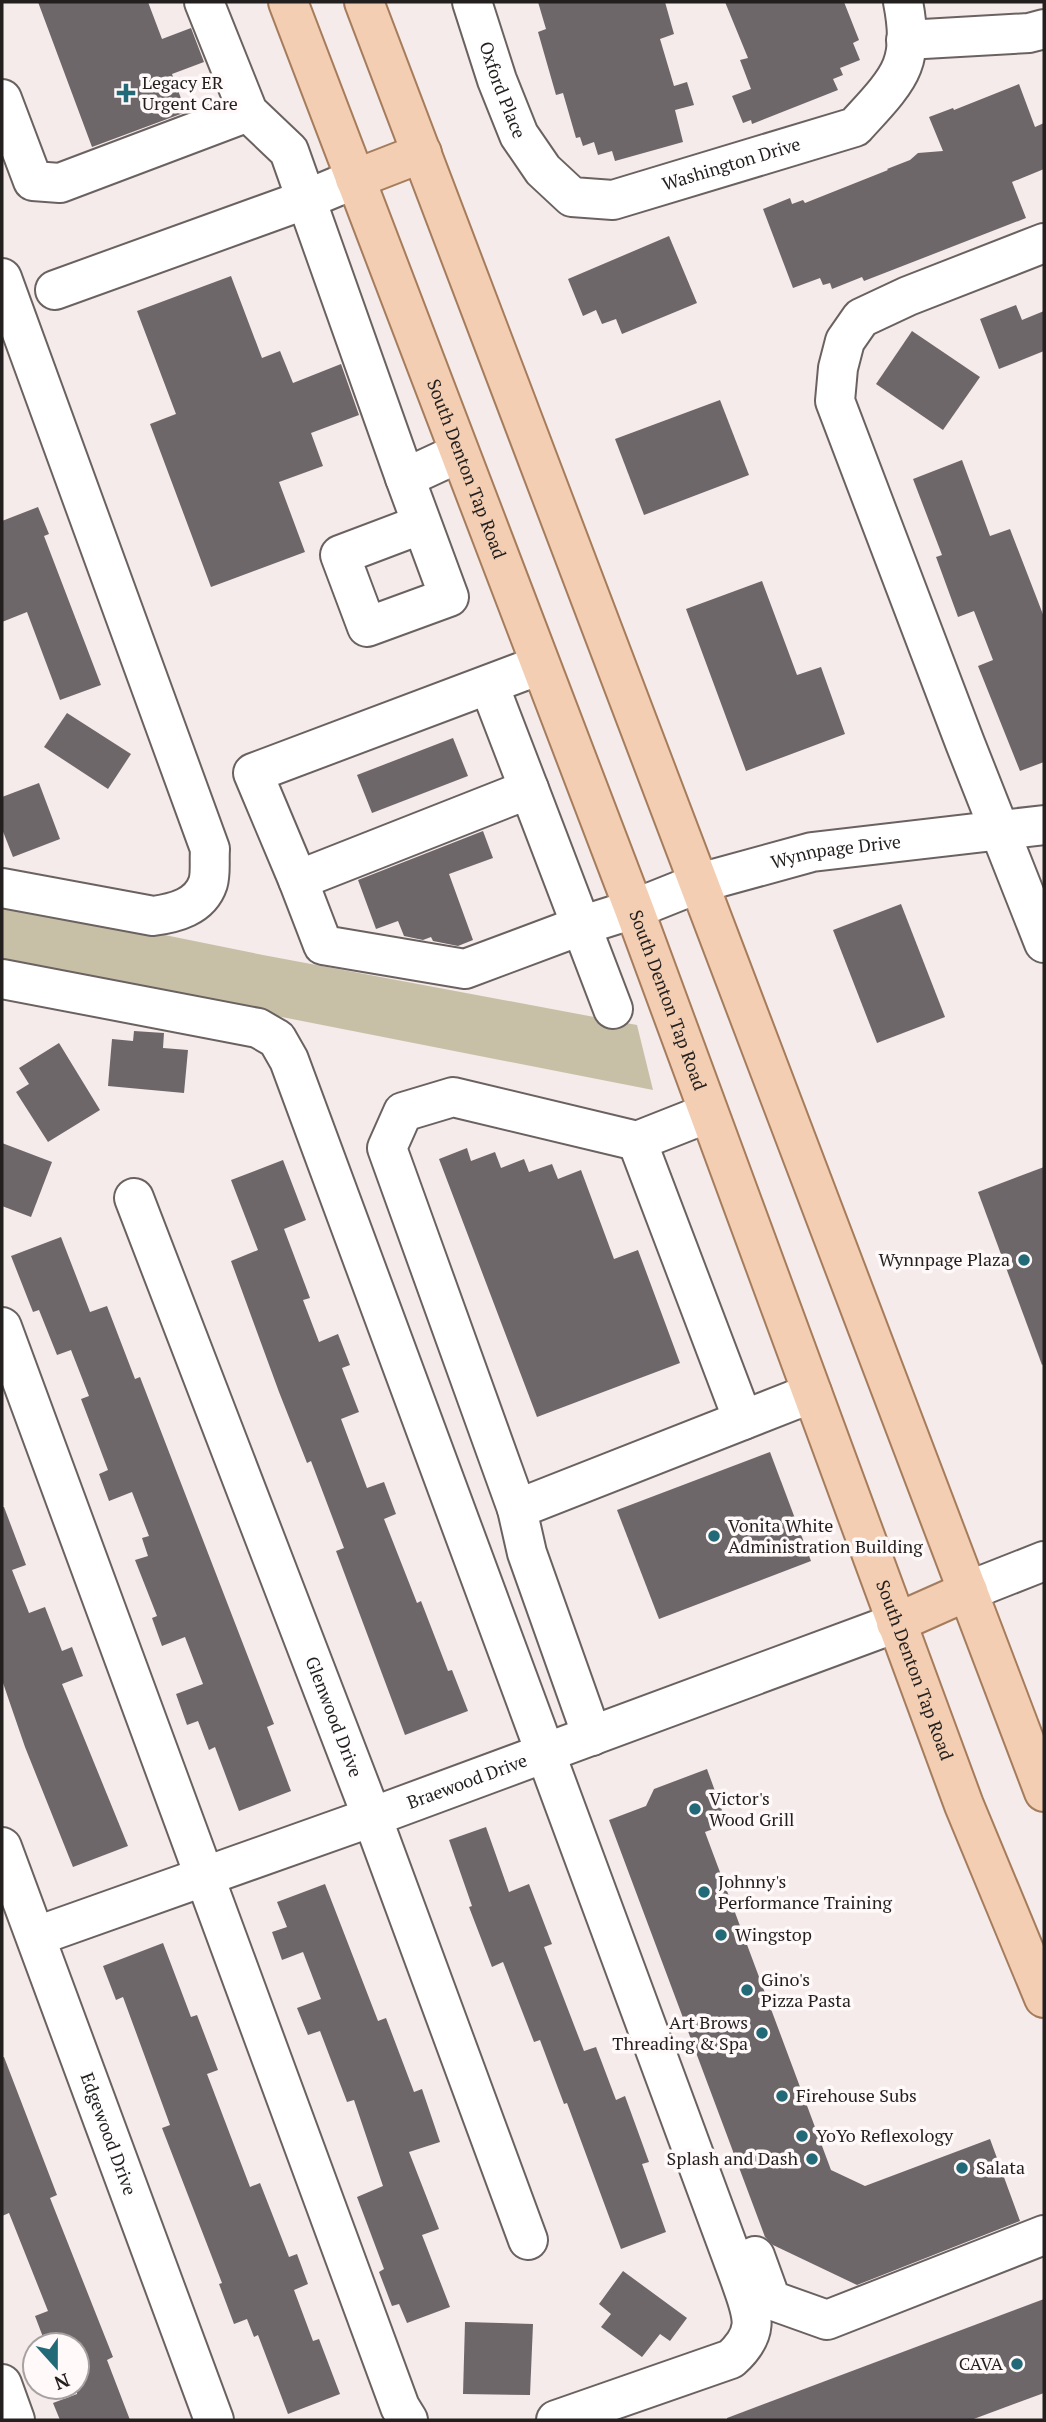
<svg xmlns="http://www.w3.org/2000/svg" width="1046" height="2422" font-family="'PT Serif',serif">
<rect width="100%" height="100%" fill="#f5ebea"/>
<!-- green -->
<polygon fill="#c8c0a6" points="2,902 263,955 637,1025 653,1090 2,962"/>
<!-- building -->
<g fill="#6e676a">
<polygon points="38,2 148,2 162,39 191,28 204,62 172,74 186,112 92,147"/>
<polygon points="538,2 665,2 674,34 660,39 674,86 687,82 694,105 675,110 683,142 615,161 612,151 598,155 594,142 583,146 580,137 576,138 563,93 556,95 538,32 546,29"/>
<polygon points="725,2 844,2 859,40 853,43 860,60 840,68 843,75 833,79 838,90 752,124 751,120 743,123 732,96 751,89 740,60 748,58"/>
<polygon points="1019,84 1035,127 1044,123 1044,169 1012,182 1026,218 864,281 862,277 832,289 830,283 823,285 820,278 793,288 763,209 790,198 792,204 803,200 805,203 888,170 887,169 910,160 918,153 943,151 929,117 953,108 954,110"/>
<polygon points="669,236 697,303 622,334 616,319 602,324 596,310 583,316 568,279"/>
<polygon points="231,276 262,358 280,351 293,383 341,364 359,415 311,433 323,466 279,482 305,552 211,587 150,424 176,414 137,311"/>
<polygon points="1016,305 1022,320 1044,311 1044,351 999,369 980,319"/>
<polygon points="912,331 980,377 943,430 876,384"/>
<polygon points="720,400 749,475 644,515 615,439"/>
<polygon points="962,460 990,536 1010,529 1044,617 1044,762 1020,771 978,666 993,660 974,611 958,617 936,557 942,555 913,479"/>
<polygon points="38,507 49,534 44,536 101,685 60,700 27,612 2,622 2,521"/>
<polygon points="762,581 797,675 821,667 845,734 746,771 686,609"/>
<polygon points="67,713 131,754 108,789 44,747"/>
<polygon points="453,738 468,776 372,813 357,775"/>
<polygon points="39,783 60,839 13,857 2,829 2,797"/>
<polygon points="483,831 493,858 449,874 473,940 458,946 433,941 431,937 423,940 404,936 398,921 376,929 358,880"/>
<polygon points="901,904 945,1017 877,1043 833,930"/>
<polygon points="134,1031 164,1033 163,1048 188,1050 184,1093 108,1086 112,1039 133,1041"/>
<polygon points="59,1043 100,1110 48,1142 16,1092 29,1084 19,1068"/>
<polygon points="2,1143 52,1162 31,1217 2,1206"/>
<polygon points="467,1148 471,1161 495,1152 501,1168 524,1159 529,1172 552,1164 558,1179 581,1170 614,1259 638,1250 680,1363 537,1417 439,1159"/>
<polygon points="283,1160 306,1220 284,1229 310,1298 303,1300 319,1342 338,1334 350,1365 342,1368 359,1412 341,1419 367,1488 384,1482 396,1514 384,1519 417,1603 421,1601 448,1671 452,1670 468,1711 405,1735 336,1551 344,1548 311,1461 307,1463 279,1392 231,1261 258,1250 231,1180"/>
<polygon points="1044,1167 1044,1364 1042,1365 978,1192"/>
<polygon points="61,1237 90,1312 107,1306 135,1379 140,1377 274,1724 267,1727 291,1791 239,1811 215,1747 209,1750 198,1721 187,1725 176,1694 203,1684 185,1637 162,1646 152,1618 157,1616 135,1560 148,1556 142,1538 149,1536 132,1492 109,1501 99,1474 108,1470 81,1399 89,1396 71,1350 57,1355 39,1310 33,1312 11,1256"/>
<polygon points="770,1452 811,1561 659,1619 617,1510"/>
<polygon points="2,1507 4,1507 26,1565 12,1570 29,1613 45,1607 62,1651 72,1647 83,1676 62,1684 128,1846 73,1867 25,1747 2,1680"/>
<polygon points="707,1769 727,1824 705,1832 831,2170 865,2186 990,2139 1020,2221 857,2285 773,2245 765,2237 609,1820 646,1806 654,1789"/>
<polygon points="486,1827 509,1892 529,1884 552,1944 544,1947 584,2051 596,2047 616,2100 625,2096 649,2162 642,2164 666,2232 621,2249 567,2103 564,2104 540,2040 534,2042 503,1962 492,1967 469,1907 472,1906 449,1840"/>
<polygon points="325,1884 378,2021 386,2018 414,2092 422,2089 440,2142 409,2152 439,2229 422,2235 450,2307 407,2323 399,2304 392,2306 379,2272 384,2269 357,2197 383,2186 354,2100 347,2102 320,2031 308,2035 297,2008 321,1999 303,1952 282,1960 272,1932 287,1927 277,1902"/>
<polygon points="163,1943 191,2017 197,2015 218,2070 207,2074 250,2187 260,2183 289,2257 297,2254 308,2284 294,2290 313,2341 319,2339 340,2394 288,2414 258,2335 254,2337 247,2319 234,2324 219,2284 222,2283 162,2128 170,2125 123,1997 116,2000 103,1966"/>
<polygon points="2,2057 4,2057 57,2195 50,2198 113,2357 107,2360 130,2420 60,2420 53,2403 77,2394 77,2345 46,2345 35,2316 48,2311 9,2213 2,2216"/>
<polygon points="623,2271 687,2318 670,2341 660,2334 642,2357 601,2327 611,2314 599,2304"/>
<polygon points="1044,2299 1044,2393 971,2420 727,2420 727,2418"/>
<polygon points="465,2322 533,2324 530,2395 463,2394"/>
</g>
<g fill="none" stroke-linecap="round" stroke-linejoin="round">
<!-- minor casing -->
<g stroke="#6a6261" stroke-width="42">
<g id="minor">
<polyline points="204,2 248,112 289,151 405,478 459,453"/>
<path id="s1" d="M 472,2 L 497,80 L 519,135 L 543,170 L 572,197 L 613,200 L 855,127 C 870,110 894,87 902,66 C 910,46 907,22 903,2"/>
<polyline points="906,40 1029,33 1044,29"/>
<polyline points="2,99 33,181 60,183 248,112"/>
<polyline points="1044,243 908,296 861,318 845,341 838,368 835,401 965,743 1044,943"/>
<path d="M 2,278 L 210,849 C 209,860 211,873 208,883 C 200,907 175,913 153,916 L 2,888"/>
<polyline points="55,290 307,199 355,179"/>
<polyline points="405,478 449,597 367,627 340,555 422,524"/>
<polyline points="540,665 253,773 298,880 529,789 613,1009"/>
<polyline points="489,685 529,789"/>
<path id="s2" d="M 298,880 L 323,945 L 465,969 L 580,926 L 634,909 L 699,883 L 812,852 L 1044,825"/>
<path d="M 2,979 L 258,1028 L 277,1039 L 289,1060 L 740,2279 C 752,2314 762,2331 731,2359 L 556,2420"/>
<polyline points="708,1113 637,1141 743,1420"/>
<path id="s3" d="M 134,1198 L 372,1817 L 528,2240"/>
<polyline points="2,1327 400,2407 408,2420"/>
<polyline points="517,1509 387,1148 403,1112 453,1097 637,1141"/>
<polyline points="968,1591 1044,1561"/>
<polyline points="592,1736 527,1553 517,1509 812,1393"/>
<path id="s4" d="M 2,1847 L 214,2420"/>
<path id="s5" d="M 37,1936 L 372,1817 L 896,1623"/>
<polyline points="755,2256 771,2300 827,2320 1044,2235"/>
<polyline points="2,2384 15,2420"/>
</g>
</g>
<!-- major casing -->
<g stroke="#a57c5c" stroke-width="42">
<g id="major">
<path id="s6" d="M 288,2 L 634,909 L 964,1805 L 1044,1998"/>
<polyline points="364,2 1044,1792"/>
<polyline points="355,179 422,153"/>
<polyline points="896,1623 968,1591"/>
</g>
</g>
<!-- minor -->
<use href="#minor" stroke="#fff" stroke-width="38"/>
<!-- major -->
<use href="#major" stroke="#f3ceb2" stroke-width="38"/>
</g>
<!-- markers -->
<g fill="#226a77" stroke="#fff9f9" stroke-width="2.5">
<path d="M122.5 82.5h7v7h7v7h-7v7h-7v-7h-7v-7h7z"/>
<circle cx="1024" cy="1260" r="7"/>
<circle cx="714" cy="1536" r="7"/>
<circle cx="695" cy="1809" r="7"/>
<circle cx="704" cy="1892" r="7"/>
<circle cx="721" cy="1935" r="7"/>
<circle cx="747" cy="1990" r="7"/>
<circle cx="762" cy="2033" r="7"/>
<circle cx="782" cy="2096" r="7"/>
<circle cx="802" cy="2136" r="7"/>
<circle cx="812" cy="2159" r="7"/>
<circle cx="962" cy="2168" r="7"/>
<circle cx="1017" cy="2364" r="7"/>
</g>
<g text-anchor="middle" stroke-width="7" stroke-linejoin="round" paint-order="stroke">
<!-- poi labels -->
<g font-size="18" fill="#221f1e" stroke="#fff9f9" text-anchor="start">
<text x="142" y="89">Legacy ER<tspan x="142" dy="21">Urgent Care</tspan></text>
<text x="1010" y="1266" text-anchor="end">Wynnpage Plaza</text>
<text x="728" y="1532">Vonita White<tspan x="728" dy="21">Administration Building</tspan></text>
<text x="709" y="1805">Victor's<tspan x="709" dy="21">Wood Grill</tspan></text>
<text x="718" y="1888">Johnny's<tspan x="718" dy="21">Performance Training</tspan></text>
<text x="735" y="1941">Wingstop</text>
<text x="761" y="1986">Gino's<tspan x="761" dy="21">Pizza Pasta</tspan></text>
<text x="748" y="2029" text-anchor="end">Art Brows<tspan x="748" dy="21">Threading &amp; Spa</tspan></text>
<text x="796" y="2102">Firehouse Subs</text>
<text x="816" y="2142">YoYo Reflexology</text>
<text x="798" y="2165" text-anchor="end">Splash and Dash</text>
<text x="976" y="2174">Salata</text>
<text x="1003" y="2370" text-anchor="end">CAVA</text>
</g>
<!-- street labels -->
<g font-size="18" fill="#221f1e" stroke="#fff9f9">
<text dy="6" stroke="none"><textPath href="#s1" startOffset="93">Oxford Place</textPath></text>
<text dy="6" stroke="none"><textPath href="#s1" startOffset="388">Washington Drive</textPath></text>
<text dy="6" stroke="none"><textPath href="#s6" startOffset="500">South Denton Tap Road</textPath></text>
<text dy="6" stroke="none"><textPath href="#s2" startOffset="604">Wynnpage Drive</textPath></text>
<text dy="6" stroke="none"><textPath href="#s6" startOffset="1068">South Denton Tap Road</textPath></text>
<text dy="6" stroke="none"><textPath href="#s6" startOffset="1782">South Denton Tap Road</textPath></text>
<text dy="6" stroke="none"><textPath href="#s3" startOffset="556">Glenwood Drive</textPath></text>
<text dy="6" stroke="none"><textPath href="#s5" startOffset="457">Braewood Drive</textPath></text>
<text dy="6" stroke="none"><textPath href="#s4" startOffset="306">Edgewood Drive</textPath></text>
</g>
</g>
<!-- border -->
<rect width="1046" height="2422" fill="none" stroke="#221f1e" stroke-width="7"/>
<!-- north arrow -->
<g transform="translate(56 2366) rotate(159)"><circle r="33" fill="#fff9f9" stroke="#a7a2a1" stroke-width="2"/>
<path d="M0-5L12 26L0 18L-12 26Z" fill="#226a77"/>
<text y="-10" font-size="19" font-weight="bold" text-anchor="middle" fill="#221f1e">N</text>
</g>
</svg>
